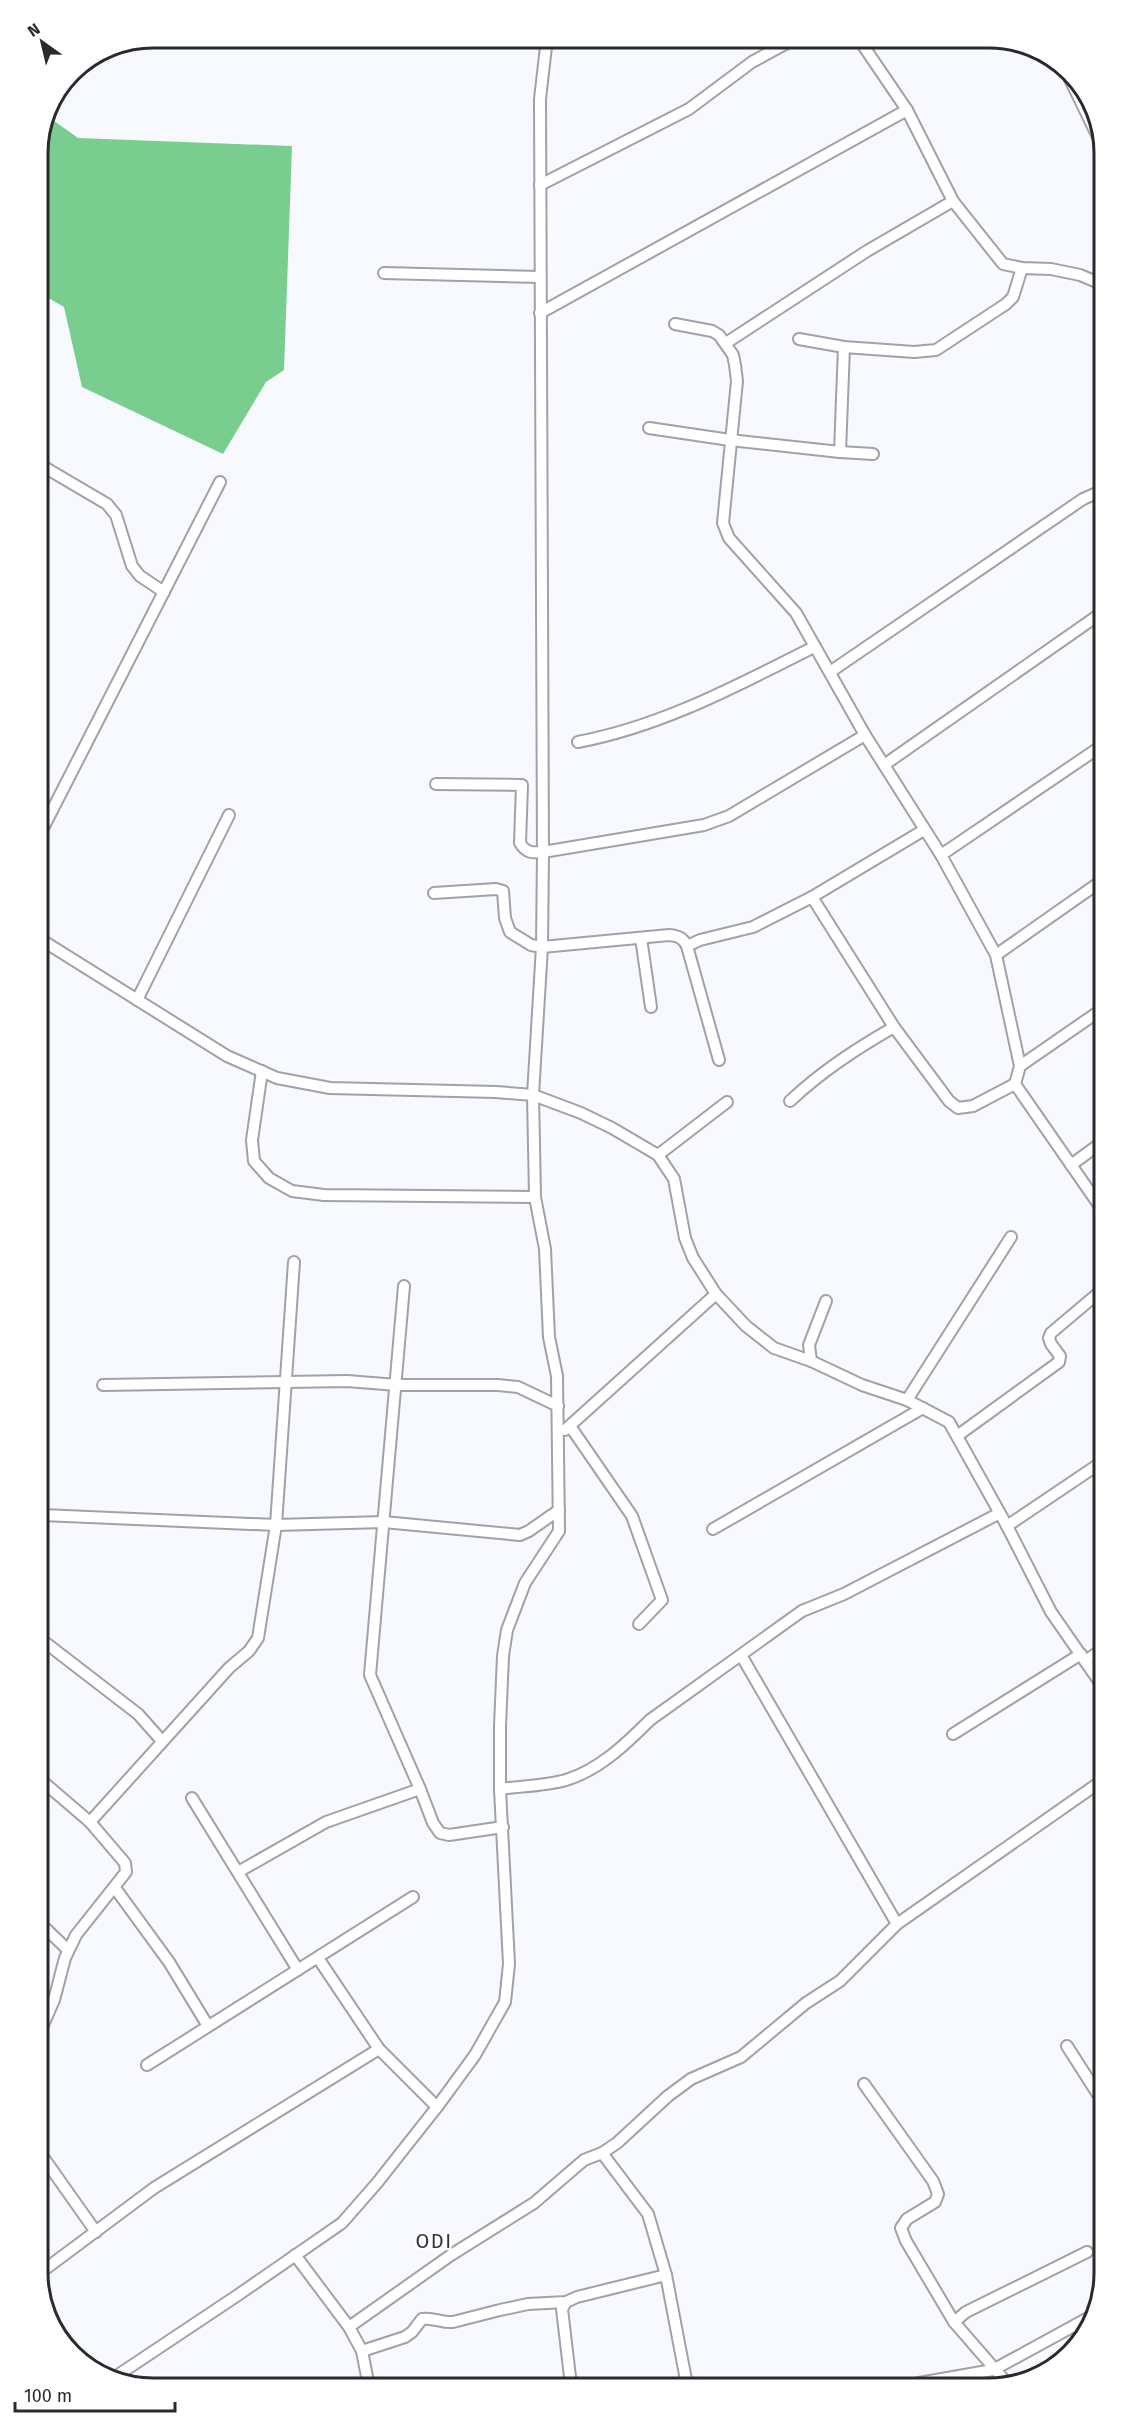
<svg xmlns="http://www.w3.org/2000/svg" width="1142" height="2426" font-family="'Fira Sans',sans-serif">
<rect width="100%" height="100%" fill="#f7f9fe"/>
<!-- forest -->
<polygon fill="#79ce8f" points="50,118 78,138 292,146 284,370 266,382 223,454 82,387 64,307 38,292 38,145"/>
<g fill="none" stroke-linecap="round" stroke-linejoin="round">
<!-- minor casing -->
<g stroke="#a0a2a7" stroke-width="14">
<g id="minor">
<polyline points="858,38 907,110 953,201 1003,264 1022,268 1051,269 1080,275 1099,283"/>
<polyline points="1066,71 1098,137"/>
<polyline points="540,185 689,109 752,62 796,38"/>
<polyline points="384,273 540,277"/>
<polyline points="540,313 907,110"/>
<polyline points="675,324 712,331 719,335 733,355 735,365 737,381 723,523 729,538 796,613 865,735 941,855 996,955 1020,1066 1015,1084 1101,1208"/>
<polyline points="799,339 844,347 914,352 936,350 1006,304 1013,297 1022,268"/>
<polyline points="726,343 867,251 953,201"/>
<polyline points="649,428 730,440 840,452 844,347"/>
<polyline points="840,452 873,454"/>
<polyline points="39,464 107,504 116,515 132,566 140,576 164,592"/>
<polyline points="830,672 1083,499 1099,492"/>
<path d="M 578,742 C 663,726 738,685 814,647"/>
<polyline points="884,765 1100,614"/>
<path d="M 436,784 L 522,785 L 520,843 C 526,853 532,853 543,852 L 704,825 L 729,816 L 865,735"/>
<polyline points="924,830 812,897 894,1027 949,1101 958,1108 973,1106 1015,1084"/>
<polyline points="40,834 220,482"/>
<polyline points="941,855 1100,747"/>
<path d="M 434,893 L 496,889 L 503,891 L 505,918 L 510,932 L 531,945 L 542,947 L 669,935 C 679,936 683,938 687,946"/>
<polyline points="641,938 651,1007"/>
<polyline points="40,939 227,1056 277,1078 330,1088 496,1092 533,1095 581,1113 612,1128 658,1155 674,1179 685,1238 693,1258 716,1294 746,1326 774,1348 811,1361 862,1385 907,1400 949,1422 1007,1526 1051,1612 1103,1687"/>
<polyline points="996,955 1100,882"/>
<polyline points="137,1000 229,815"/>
<polyline points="719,1060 687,946 700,940 753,927 812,897"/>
<polyline points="1020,1066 1101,1010"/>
<polyline points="262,1071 252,1140 254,1161 269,1178 292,1191 324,1195 535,1197"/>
<path d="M 790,1101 C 822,1071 856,1049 894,1027"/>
<polyline points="658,1155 727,1102"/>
<polyline points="1071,1165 1101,1143"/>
<polyline points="404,1286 370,1675 420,1789 433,1823 440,1833 449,1835 503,1827"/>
<polyline points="811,1361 809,1345 826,1301"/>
<polyline points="103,1385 347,1381 397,1385 498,1385 518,1387 558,1406"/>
<polyline points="907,1400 1011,1237"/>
<polyline points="570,1426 632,1516 662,1600 639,1624"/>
<polyline points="565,1430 716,1294"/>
<polyline points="957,1436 1059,1362 1060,1356 1051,1344 1049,1338 1051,1333 1102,1290"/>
<polyline points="42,1515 276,1525 384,1522 520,1535 529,1531 559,1510"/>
<polyline points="1007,1526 1102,1462"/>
<polyline points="713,1529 923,1408"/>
<polyline points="42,1640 138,1714 162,1741"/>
<polyline points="741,1655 897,1924"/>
<polyline points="1085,1661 1103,1649"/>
<polyline points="953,1734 1081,1654"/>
<polyline points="42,1781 90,1822"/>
<path d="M 500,1789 C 521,1786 545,1786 566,1780 C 599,1770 626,1744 650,1720 L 802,1611 L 844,1594 L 998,1514"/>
<polyline points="192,1798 298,1970"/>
<polyline points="238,1872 326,1822 420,1789"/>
<polyline points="115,1888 169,1962 208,2026"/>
<polyline points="43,1926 68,1950"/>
<polyline points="318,1958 379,2049 437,2107"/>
<polyline points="43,2025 54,2000 65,1958 76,1935 126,1872 125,1863 90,1822 229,1668 249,1651 258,1638 276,1525 294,1262"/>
<polyline points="1067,2046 1104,2104"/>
<polyline points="147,2065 413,1897"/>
<polyline points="864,2084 933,2181 938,2194 935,2202 907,2219 901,2228 906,2241 954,2322 1006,2382"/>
<polyline points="602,2153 648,2214 666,2275 687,2385"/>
<polyline points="43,2157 96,2232"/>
<polyline points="295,2255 349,2327 362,2351 369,2387"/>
<polyline points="44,2270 154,2188 379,2049"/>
<polyline points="566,2302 562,2309 571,2385"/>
<polyline points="954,2322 966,2312 1087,2252"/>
<polyline points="349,2327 451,2255 534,2203 584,2160 602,2153 617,2143 668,2096 691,2079 741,2057 806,2003 840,1981 897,1924 1103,1780"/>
<path d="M 362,2351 L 405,2337 L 412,2332 L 422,2319 C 433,2317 442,2323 453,2322 L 500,2310 L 528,2304 L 566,2302 L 577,2297 L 666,2275"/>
<polyline points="115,2377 238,2295 342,2223 377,2183 437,2107 475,2055 505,2002 509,1964 500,1789 500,1726 503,1656 507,1630 525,1583 559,1531 557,1376 549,1337 545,1249 535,1197 533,1095 542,947 543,852 540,99 547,38"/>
<polyline points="919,2383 993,2370 1090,2317"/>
</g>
</g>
<!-- minor -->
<use href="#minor" stroke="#fff" stroke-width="10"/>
</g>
<g text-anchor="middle" stroke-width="4.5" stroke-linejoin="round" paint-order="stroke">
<!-- quarter labels -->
<g font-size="20" letter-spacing="1.5" fill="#323438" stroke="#fff">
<text x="434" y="2248">ODI</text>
</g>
</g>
<!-- crop -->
<path d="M0 0H1142V2426H0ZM153 48H989A105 105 0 0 1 1094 153V2273A105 105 0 0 1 989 2378H153A105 105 0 0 1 48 2273V153A105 105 0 0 1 153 48Z" fill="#fff" fill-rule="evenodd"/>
<path fill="none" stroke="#292a2c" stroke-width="3" d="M153 48H989A105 105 0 0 1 1094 153V2273A105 105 0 0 1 989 2378H153A105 105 0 0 1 48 2273V153A105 105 0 0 1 153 48Z"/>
<!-- north arrow -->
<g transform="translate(42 42) rotate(326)" stroke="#ffffff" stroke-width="4.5" paint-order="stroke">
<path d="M0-4.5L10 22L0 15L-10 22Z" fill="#292a2c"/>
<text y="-9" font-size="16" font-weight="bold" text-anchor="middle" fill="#292a2c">N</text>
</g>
<!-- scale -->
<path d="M15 2402v9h160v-9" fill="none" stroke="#292a2c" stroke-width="3"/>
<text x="24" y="2402" font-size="18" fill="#292a2c" stroke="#ffffff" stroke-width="4.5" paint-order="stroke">100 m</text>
</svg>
